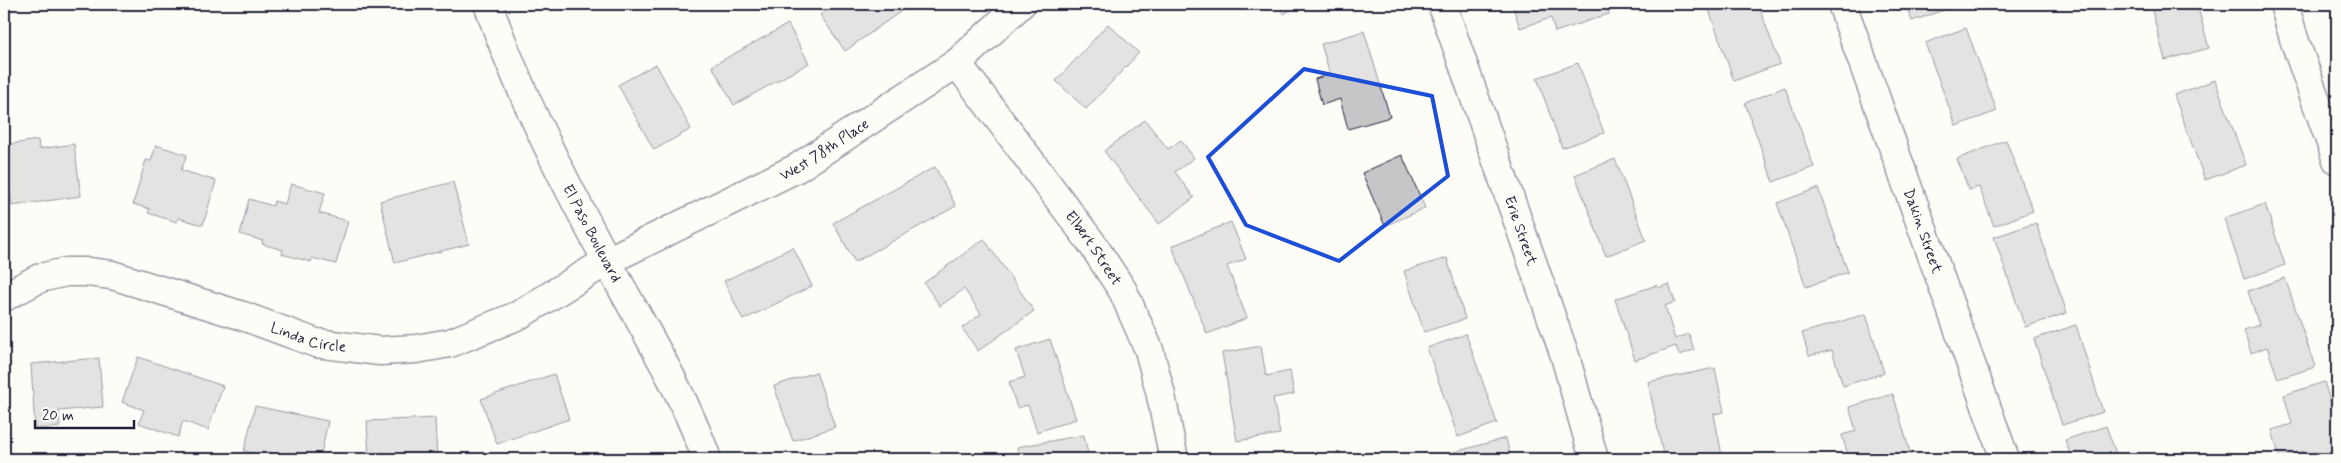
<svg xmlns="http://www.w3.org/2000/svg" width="2341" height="463" font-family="Mynerve,sans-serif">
<rect width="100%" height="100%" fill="#fdfcf7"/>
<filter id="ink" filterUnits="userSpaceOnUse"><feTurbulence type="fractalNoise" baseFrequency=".02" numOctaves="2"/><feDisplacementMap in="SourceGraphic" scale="10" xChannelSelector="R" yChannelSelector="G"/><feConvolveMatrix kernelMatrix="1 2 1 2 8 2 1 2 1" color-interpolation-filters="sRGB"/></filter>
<g filter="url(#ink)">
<!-- building -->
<g fill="#c6c6c8" stroke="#22223b">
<polygon points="835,4 911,4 845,51 820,15"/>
<polygon points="1278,4 1300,4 1284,14"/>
<polygon points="1512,4 1606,4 1609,14 1555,32 1551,18 1520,28"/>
<polygon points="1725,4 1758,4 1780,64 1734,81 1709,10"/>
<polygon points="1905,4 1961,4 1912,21"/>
<polygon points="2135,4 2197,4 2209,48 2165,60 2151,7 2137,11"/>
<polygon points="788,24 809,63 734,105 712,66"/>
<polygon points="1108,24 1139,53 1086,109 1056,81"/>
<polygon points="1966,28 1997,111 1956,126 1925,43"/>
<polygon points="1364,31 1390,117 1348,129 1340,99 1322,105 1315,79 1330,74 1321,44"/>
<polygon points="1578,63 1604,133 1562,148 1537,78"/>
<polygon points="656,64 691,129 654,150 618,85"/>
<polygon points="2215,80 2246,165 2205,180 2174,95"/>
<polygon points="1785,87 1814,167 1773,182 1745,103"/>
<polygon points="1145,120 1168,149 1181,140 1194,158 1175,172 1194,198 1159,224 1104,151"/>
<polygon points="38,140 39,149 74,144 81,196 12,206 4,145"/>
<polygon points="2006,140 2033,211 1994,226 1979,187 1969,190 1957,159"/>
<polygon points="156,145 187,155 181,170 216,181 203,225 178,218 177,222 148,213 150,209 133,204 146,160 151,161"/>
<polygon points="1402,155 1425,208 1385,226 1362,173"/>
<polygon points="1615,159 1646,240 1606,256 1575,175"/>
<polygon points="935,167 956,206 855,262 833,223"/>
<polygon points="453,182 469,244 395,263 380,201"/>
<polygon points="291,184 325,193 319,213 348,221 336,264 312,258 311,262 282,254 283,250 262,244 263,241 240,234 249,199 273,206 274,201 285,204"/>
<polygon points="1818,188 1848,272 1806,287 1777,203"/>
<polygon points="2265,204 2285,265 2244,279 2224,218"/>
<polygon points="1231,222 1246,259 1227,266 1247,318 1207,334 1172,246"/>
<polygon points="2036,223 2067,313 2025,327 1994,237"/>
<polygon points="984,239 1034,311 978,351 962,328 981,314 964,289 940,306 924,283"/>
<polygon points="793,247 812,286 743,320 724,281"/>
<polygon points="1447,258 1465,319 1424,332 1404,271"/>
<polygon points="2285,278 2315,367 2278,379 2267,347 2251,353 2244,330 2259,325 2248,291"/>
<polygon points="1669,284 1675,302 1665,306 1675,339 1689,334 1694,350 1679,355 1676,346 1635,360 1615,299 1657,285 1658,288"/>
<polygon points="1866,314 1884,373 1843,386 1832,350 1809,356 1802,333"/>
<polygon points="2076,325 2103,412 2062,425 2034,339"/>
<polygon points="1466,334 1497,423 1458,437 1427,348"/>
<polygon points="1050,339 1076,419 1037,432 1028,405 1017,408 1009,382 1025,377 1016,350"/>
<polygon points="1261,346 1266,376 1290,371 1294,394 1273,398 1280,434 1237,441 1222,353"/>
<polygon points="138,357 223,386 208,430 183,421 178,437 139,423 144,410 122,402"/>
<polygon points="99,358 103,407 59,411 60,427 35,429 31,364"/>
<polygon points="1715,368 1724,412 1714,414 1722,456 1707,459 1664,459 1648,382"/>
<polygon points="816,372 835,427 793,441 774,386"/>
<polygon points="554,374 569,419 497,444 481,399"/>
<polygon points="2324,382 2337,424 2337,459 2306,459 2304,451 2280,459 2272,430 2292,424 2284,395"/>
<polygon points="1893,394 1912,459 1849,459 1842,435 1856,431 1849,407"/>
<polygon points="255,406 328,421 320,459 282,459 244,451"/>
<polygon points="435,418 437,459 369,459 367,421"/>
<polygon points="2106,426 2118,459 2072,459 2065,440"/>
<polygon points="1084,435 1089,459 1019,459 1017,447"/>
<polygon points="1506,438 1511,459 1448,459 1447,454"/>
<polygon points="1283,453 1285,459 1249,459"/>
</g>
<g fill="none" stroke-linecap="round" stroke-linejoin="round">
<!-- minor casing -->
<g stroke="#22223b" stroke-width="31">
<g id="minor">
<path id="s1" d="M 1442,4 L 1565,356 L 1594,459"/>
<path id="s2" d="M 1842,4 L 2005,459"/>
<polyline points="2284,4 2295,42 2337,160"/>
<path id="s3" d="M 957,63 L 1091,242 L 1123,291 L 1149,350 L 1160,391 L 1174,459"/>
<path id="s4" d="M 4,297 L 40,278 L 66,272 L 88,272 L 112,275 L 243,316 L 316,343 L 380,351 L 416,349 L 450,343 L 519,315 L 607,261 L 797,168 L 957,63 L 1021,4"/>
</g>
</g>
<!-- tertiary casing -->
<g stroke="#22223b" stroke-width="31">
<g id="tertiary">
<path id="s5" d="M 488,4 C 519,93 562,177 607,261 C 643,328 681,387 707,459"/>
</g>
</g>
<!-- minor -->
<use href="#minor" stroke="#fdfcf7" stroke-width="28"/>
<!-- tertiary -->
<use href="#tertiary" stroke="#fdfcf7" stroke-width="28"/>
</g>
</g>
<!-- marked area -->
<path d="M0 0H2341V463H0ZM 1304,69 L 1432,96 L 1448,176 L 1339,261 L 1246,225 L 1208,157 Z" fill="#fdfcf7" fill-opacity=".55" fill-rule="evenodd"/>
<path fill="none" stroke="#1d4ed8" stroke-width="4" stroke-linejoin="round" d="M 1304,69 L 1432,96 L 1448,176 L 1339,261 L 1246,225 L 1208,157 Z"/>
<g text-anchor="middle" stroke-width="4" stroke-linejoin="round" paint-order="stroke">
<!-- street labels -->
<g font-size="15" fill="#22223b" stroke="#fdfcf7">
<text dy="5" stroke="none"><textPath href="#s4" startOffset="886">West 78th Place</textPath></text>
<text dy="5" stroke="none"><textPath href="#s1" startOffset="240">Erie Street</textPath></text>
<text dy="5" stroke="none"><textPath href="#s2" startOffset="241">Dakin Street</textPath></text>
<text dy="5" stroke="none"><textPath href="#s5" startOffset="252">El Paso Boulevard</textPath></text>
<text dy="5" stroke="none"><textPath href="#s3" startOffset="230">Elbert Street</textPath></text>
<text dy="5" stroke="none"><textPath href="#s4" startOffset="320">Linda Circle</textPath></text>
</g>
</g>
<!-- margin -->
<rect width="2341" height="463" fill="none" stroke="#fdfcf7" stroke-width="20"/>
<rect x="10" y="10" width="2321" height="443" fill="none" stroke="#22223b" stroke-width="2" filter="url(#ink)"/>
<!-- scale -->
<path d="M35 420v8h99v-8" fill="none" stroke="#22223b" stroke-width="2.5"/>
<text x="42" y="420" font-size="15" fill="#22223b" stroke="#fdfcf7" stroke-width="4" paint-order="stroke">20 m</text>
</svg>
